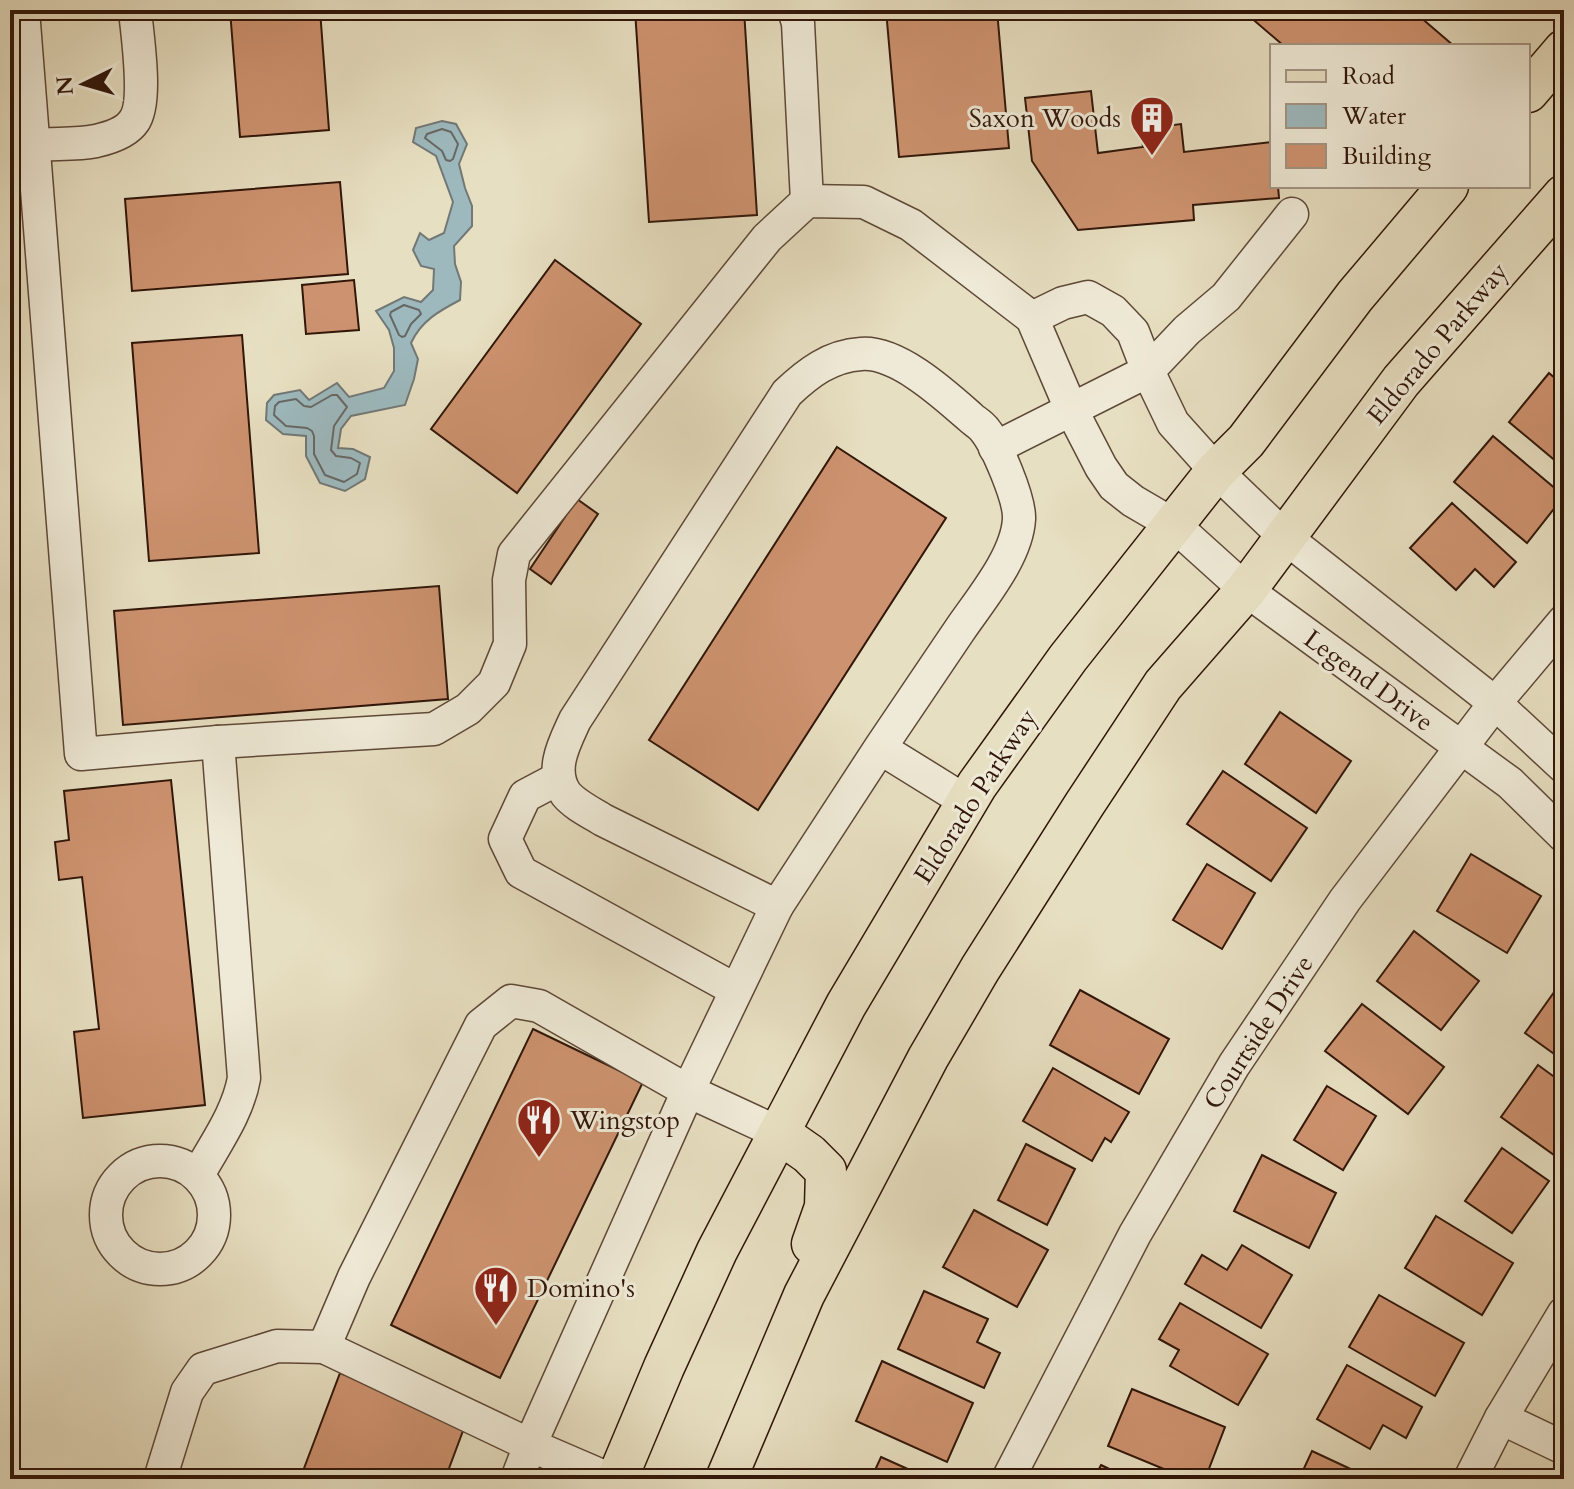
<svg xmlns="http://www.w3.org/2000/svg" width="1574" height="1489" font-family="Cardo,serif">
<rect width="100%" height="100%" fill="#e7dfc1"/>
<filter id="stains"><feTurbulence type="fractalNoise" baseFrequency=".0025" numOctaves="4"/><feColorMatrix values="0 0 0 0 .2 0 0 0 0 .09 0 0 0 0 .02 0 0 0 .5 -.17"/></filter>
<radialGradient id="worn" r=".72"><stop offset=".6" stop-color="#630" stop-opacity="0"/><stop offset="1" stop-color="#630" stop-opacity=".3"/></radialGradient>
<!-- water -->
<path fill="#9db9be" stroke="#727876" stroke-width="2" d="M 442,121 L 456,124 L 467,144 L 459,164 L 465,188 L 472,206 L 472,226 L 454,246 L 455,264 L 461,282 L 460,300 C 439,311 421,321 411,343 L 418,359 L 414,379 L 405,405 L 351,416 L 341,429 L 338,448 L 353,449 L 370,457 L 365,479 L 345,491 L 320,483 L 306,456 L 306,436 L 283,434 L 266,420 L 267,403 L 274,395 L 300,390 L 309,400 L 337,383 L 349,397 L 384,388 L 394,371 L 394,348 L 389,330 L 376,311 L 404,297 L 421,302 L 433,290 L 434,269 L 421,266 L 413,250 L 420,233 L 429,240 L 444,233 L 453,202 L 436,156 L 413,142 L 416,128 Z"/>
<g fill="none" stroke-linecap="round" stroke-linejoin="round">
<!-- shore -->
<g stroke="#676864" stroke-width="2">
<polygon points="442,129 451,132 458,144 453,159 450,161 446,160 442,151 425,138 427,134"/>
<polygon points="404,305 419,310 421,314 411,324 405,336 402,337 399,335 390,315 391,312"/>
<polygon points="332,395 337,395 347,407 334,426 331,450 336,456 351,458 360,463 357,474 344,482 325,475 314,454 314,436 312,431 307,428 286,426 274,415 275,406 279,402 296,399 304,406 311,407"/>
</g>
</g>
<!-- building -->
<g fill="#cd926f" stroke="#311609" stroke-width="2">
<polygon points="230,10 320,10 329,130 240,137"/>
<polygon points="635,10 744,10 757,215 649,222"/>
<polygon points="886,10 997,10 1009,148 899,157"/>
<polygon points="1242,10 1412,10 1454,46 1284,46"/>
<polygon points="1091,91 1098,153 1143,147 1141,129 1181,124 1184,152 1272,142 1272,186 1278,186 1279,198 1193,205 1194,220 1078,230 1032,161 1025,98"/>
<polygon points="340,182 348,274 132,291 125,199"/>
<polygon points="555,260 641,324 517,493 431,429"/>
<polygon points="354,280 359,330 306,334 302,285"/>
<polygon points="242,335 259,553 149,561 132,343"/>
<polygon points="1564,347 1564,364 1556,357"/>
<polygon points="1549,373 1564,386 1564,468 1509,422"/>
<polygon points="1493,436 1564,496 1527,543 1454,482"/>
<polygon points="837,447 946,518 758,810 649,740"/>
<polygon points="577,499 598,514 551,584 530,569"/>
<polygon points="1452,503 1516,562 1494,587 1475,569 1456,590 1410,548"/>
<polygon points="439,586 448,699 123,725 114,611"/>
<polygon points="1280,712 1351,761 1316,813 1245,764"/>
<polygon points="1223,771 1307,828 1271,881 1187,824"/>
<polygon points="171,780 205,1105 83,1118 74,1032 99,1029 82,877 59,880 55,842 69,840 64,791"/>
<polygon points="1471,854 1541,896 1507,953 1437,911"/>
<polygon points="1207,864 1255,893 1222,949 1173,920"/>
<polygon points="1414,931 1479,981 1441,1030 1377,981"/>
<polygon points="1562,981 1564,983 1564,1061 1525,1033"/>
<polygon points="1080,990 1169,1039 1139,1094 1050,1045"/>
<polygon points="1362,1004 1444,1067 1408,1114 1325,1051"/>
<polygon points="533,1029 643,1082 500,1378 391,1325"/>
<polygon points="1538,1065 1564,1084 1564,1155 1561,1160 1501,1117"/>
<polygon points="1053,1068 1129,1112 1111,1142 1105,1138 1092,1161 1023,1121"/>
<polygon points="1327,1086 1376,1116 1343,1170 1294,1140"/>
<polygon points="1026,1144 1075,1169 1047,1225 998,1200"/>
<polygon points="1502,1148 1549,1181 1512,1233 1465,1201"/>
<polygon points="1262,1155 1336,1193 1309,1248 1234,1211"/>
<polygon points="974,1210 1048,1250 1017,1307 943,1267"/>
<polygon points="1436,1216 1513,1263 1482,1315 1405,1268"/>
<polygon points="1242,1245 1292,1275 1261,1328 1185,1284 1202,1255 1227,1270"/>
<polygon points="924,1291 988,1319 977,1342 1000,1353 984,1388 898,1349"/>
<polygon points="1379,1295 1464,1343 1435,1396 1349,1347"/>
<polygon points="1180,1303 1268,1354 1238,1405 1170,1366 1179,1350 1159,1339"/>
<polygon points="882,1361 973,1403 947,1462 856,1421"/>
<polygon points="1347,1365 1422,1407 1406,1438 1383,1425 1370,1449 1317,1419"/>
<polygon points="340,1373 467,1420 445,1479 300,1479"/>
<polygon points="1132,1389 1225,1427 1205,1479 1188,1479 1108,1446"/>
<polygon points="1312,1451 1372,1479 1299,1479"/>
<polygon points="881,1457 930,1479 871,1479"/>
<polygon points="1101,1465 1130,1479 1094,1479"/>
</g>
<g fill="none" stroke-linecap="round" stroke-linejoin="round">
<!-- minor casing -->
<g stroke="#5e4837" stroke-width="35">
<g id="minor">
<polyline points="23,10 81,754 218,742 434,729 468,709 494,683 510,644 509,580 514,554 767,238 807,201 864,202 911,225 1032,318 1071,409 1101,467 1114,486 1133,501 1174,525 1246,590 1510,783 1564,836"/>
<polyline points="794,10 798,23 807,201"/>
<path d="M 34,145 C 54,143 76,145 96,141 C 109,138 127,132 134,121 C 148,102 137,34 135,10"/>
<polyline points="1032,318 1063,303 1088,297 1113,311 1133,332 1148,371 1173,423 1216,471 1286,538 1495,703 1564,767"/>
<polyline points="995,448 1148,371 1187,330 1226,297 1292,214"/>
<path d="M 880,748 L 777,906 L 603,820 C 592,813 575,805 566,794 C 549,770 565,742 575,720 L 787,393 C 808,373 830,356 861,354 C 897,351 944,394 970,417 C 974,421 980,424 984,429 C 996,443 1020,499 1019,519 C 1017,557 980,600 959,631 C 933,670 906,709 880,748 L 967,802"/>
<polyline points="559,778 525,796 505,839 521,872 736,990"/>
<polyline points="777,906 688,1091 779,1133"/>
<circle cx="160" cy="1215" r="54"/>
<path d="M 198,1175 C 215,1144 238,1113 244,1078 L 218,742"/>
<polyline points="324,1347 530,1445 517,1479"/>
<polyline points="1501,1418 1564,1448"/>
<polyline points="160,1479 187,1392 203,1369 277,1346 324,1347 354,1277 481,1025 511,1001 539,1006 688,1091 530,1445 609,1479"/>
<polyline points="1008,1479 1135,1234 1234,1065 1345,900 1495,703 1564,621"/>
<polyline points="1470,1479 1501,1418 1564,1313"/>
</g>
</g>
<!-- major casing -->
<g stroke="#311609" stroke-width="43">
<g id="major">
<polyline points="1528,92 1564,50"/>
<polyline points="779,1133 809,1154 826,1171 825,1207 812,1244"/>
<polyline points="617,1479 664,1367 717,1251 846,1005 977,785 1068,658 1216,471 1246,441 1355,296 1448,186"/>
<polyline points="726,1479 804,1295 928,1058 980,969 1084,805 1163,685 1246,590 1401,381 1564,195"/>
</g>
</g>
<!-- minor -->
<use href="#minor" stroke="#efead7" stroke-width="32"/>
<!-- major -->
<use href="#major" stroke="#e7dfc1" stroke-width="40"/>
</g>
<!-- icons -->
<defs>
<g id="building-pin" transform="scale(2.3)"><path d="M0 17L-7.5 6A9.5 9.5 0 1 1 7.5 6Z" fill="#8f2418" stroke="#efead7"/><path d="M-4-6H4V6H1V3H-1V6H-4ZM-2.5-4.3h1.7v1.8h-1.7ZM.8-4.3h1.7v1.8H.8ZM-2.5-1h1.7V.8h-1.7ZM.8-1h1.7V.8H.8Z" fill="#fff"/></g>
<g id="restaurant-pin" transform="scale(2.3)"><path d="M0 17L-7.5 6A9.5 9.5 0 1 1 7.5 6Z" fill="#8f2418" stroke="#efead7"/><path d="M-5-6h1v4h1v-4h1v4h1v-4h1v5L-1.5 .5V6h-2V.5L-5-1ZM5-6V6H3V1.5H1.5Q1.5-4 5-6Z" fill="#fff"/></g>
</defs>
<g fill-rule="evenodd">
<use href="#building-pin" x="1152" y="118"/>
<use href="#restaurant-pin" x="539" y="1120"/>
<use href="#restaurant-pin" x="496" y="1288"/>
</g>
<g text-anchor="middle" stroke-width="6" stroke-linejoin="round" paint-order="stroke">
<!-- poi labels -->
<g font-size="26" fill="#311609" stroke="#efead7" text-anchor="start">
<text x="1121" y="127" text-anchor="end">Saxon Woods</text>
<text x="570" y="1129">Wingstop</text>
<text x="527" y="1297">Domino's</text>
</g>
<!-- street labels -->
<g font-size="26" fill="#311609" stroke="#efead7">
<text transform="translate(1437 343) rotate(-50)" y="9">Eldorado Parkway</text>
<text transform="translate(1369 680) rotate(36)" y="9">Legend Drive</text>
<text transform="translate(975 796) rotate(-57)" y="9">Eldorado Parkway</text>
<text transform="translate(1258 1032) rotate(-57)" y="9">Courtside Drive</text>
</g>
</g>
<!-- margin -->
<rect width="1574" height="1489" fill="none" stroke="#e7dfc1" stroke-width="40"/>
<rect x="12" y="12" width="1550" height="1465" fill="none" stroke="#311609" stroke-width="4"/>
<rect x="20" y="20" width="1534" height="1449" fill="none" stroke="#311609" stroke-width="2"/>
<!-- legend -->
<rect x="1270" y="44" width="260" height="144" fill="#efead7" stroke="#a39585" stroke-width="2"/>
<rect x="1286" y="70" width="40" height="12" fill="#e7dfc1" stroke="#a39585" stroke-width="2"/>
<text x="1342" y="84" font-size="24" fill="#311609">Road</text>
<rect x="1286" y="104" width="40" height="24" fill="#9db9be" stroke="#a39585" stroke-width="2"/>
<text x="1342" y="124" font-size="24" fill="#311609">Water</text>
<rect x="1286" y="144" width="40" height="24" fill="#cd926f" stroke="#a39585" stroke-width="2"/>
<text x="1342" y="164" font-size="24" fill="#311609">Building</text>
<!-- north arrow -->
<g transform="translate(84 84) rotate(265)" stroke="#efead7" stroke-width="6" paint-order="stroke">
<path d="M0-6L14 30L0 20L-14 30Z" fill="#311609"/>
<text y="-12" font-size="22" font-weight="bold" text-anchor="middle" fill="#311609">N</text>
</g>
<rect width="100%" height="100%" filter="url(#stains)"/>
<rect width="100%" height="100%" fill="url(#worn)"/>
</svg>
